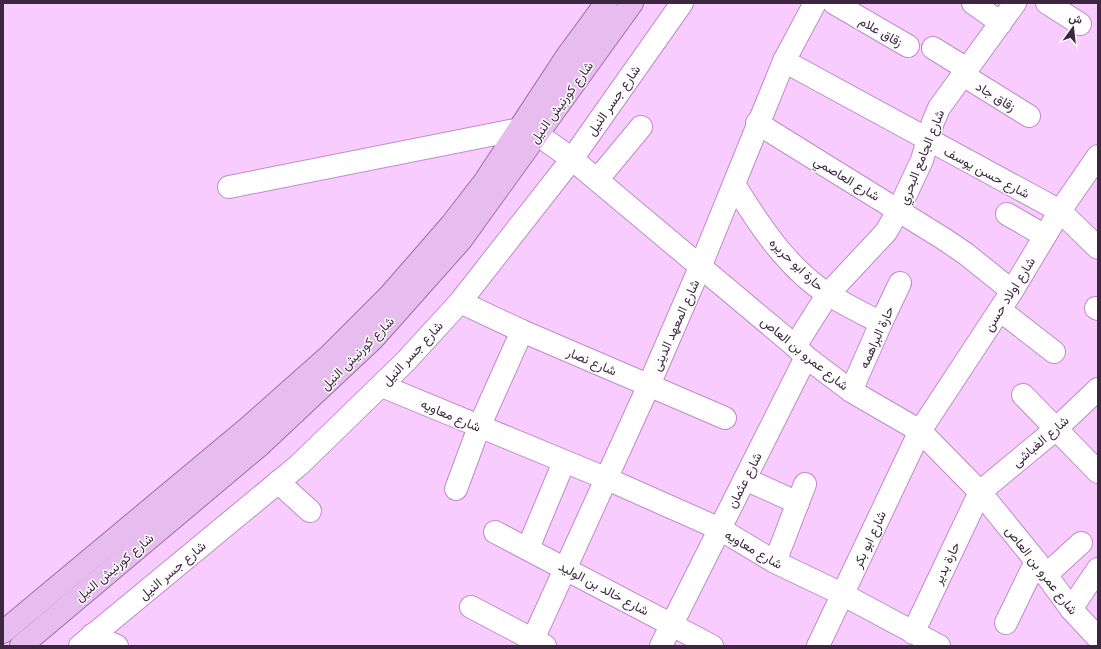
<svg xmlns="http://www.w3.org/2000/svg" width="1101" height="649" font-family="'Open Sans',Vazirmatn,sans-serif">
<rect width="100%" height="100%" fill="#f8ccff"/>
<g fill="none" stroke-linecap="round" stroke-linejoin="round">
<!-- minor casing -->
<g stroke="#bf8bc8" stroke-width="24">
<g id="minor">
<polyline points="834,3 908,46"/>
<polyline points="973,3 1001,23"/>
<polyline points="1047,3 1080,24"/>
<polyline points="933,48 967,69"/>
<polyline points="784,61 1060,211 1098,248"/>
<polyline points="963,75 1029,116"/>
<polyline points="757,123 944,239 966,254 1012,291"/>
<polyline points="597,180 641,127"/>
<path d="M 734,184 C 759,225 788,269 829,295 C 846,305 864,314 881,323"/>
<polyline points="229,187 520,129 537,134 572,159 795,346 806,357 851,391 920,431 980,492 1036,561 1071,609 1098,638"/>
<polyline points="1007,214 1045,236"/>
<polyline points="460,302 522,331 725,418"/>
<polyline points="1096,308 1098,309"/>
<polyline points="1000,310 1054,352"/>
<polyline points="795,346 828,294 886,232 899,209 922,160 933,122 939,108 1015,3"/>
<polyline points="382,386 605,478 720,529 775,562 842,594 939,646"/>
<polyline points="851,391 881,323 900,283"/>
<polyline points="1023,395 1098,472"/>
<polyline points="745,479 798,503"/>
<polyline points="278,482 310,511"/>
<polyline points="456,489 479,427 522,331"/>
<polyline points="495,532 712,646"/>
<polyline points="528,548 564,462"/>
<polyline points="775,562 805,484"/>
<polyline points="1046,575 1081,543"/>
<polyline points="471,607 545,646"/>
<polyline points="1071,609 1098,569"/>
<polyline points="1006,623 1036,561"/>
<polyline points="913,633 980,492 1056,429 1098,389"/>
<polyline points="92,635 117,646"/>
<polyline points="80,646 299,465 406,361 460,302 572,159 682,3"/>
<polyline points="530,646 649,385 701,265 784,61 815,3"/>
<polyline points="661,646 806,357"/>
<polyline points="818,646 920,431 1012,291 1060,211 1098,156"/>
</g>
</g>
<!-- major casing -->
<g stroke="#a16baa" stroke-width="24">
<g id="major">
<polyline points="3,632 249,427 329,356 390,295 451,225 485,181 567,56 606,3"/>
<polyline points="21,646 260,445 373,339 461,240 632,3"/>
</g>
</g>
<!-- minor -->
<use href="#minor" stroke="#fff" stroke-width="22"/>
<!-- major -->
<use href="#major" stroke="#e7bcee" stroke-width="22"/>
</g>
<g text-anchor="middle" stroke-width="3" stroke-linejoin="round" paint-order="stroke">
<!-- street labels -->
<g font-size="13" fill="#3d2740" stroke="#fefefe">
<text transform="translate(881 31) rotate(30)" y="5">زقاق علام</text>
<text transform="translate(996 96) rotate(32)" y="5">زقاق جاد</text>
<text transform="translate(613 100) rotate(-55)" y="5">شارع جسر النيل</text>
<text transform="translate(561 102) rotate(-54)" y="5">شارع كورنيش النيل</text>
<text transform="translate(921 157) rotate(-68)" y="5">شارع الجامع البحري</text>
<text transform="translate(987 172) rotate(28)" y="5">شارع حسن يوسف</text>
<text transform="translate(847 178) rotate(31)" y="5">شارع العاصمي</text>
<text transform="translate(797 264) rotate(44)" y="5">حارة ابو حريره</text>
<text transform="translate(1009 294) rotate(-58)" y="5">شارع اولاد حسن</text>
<text transform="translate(675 325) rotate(-66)" y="5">شارع المعهد الدينى</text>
<text transform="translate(876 337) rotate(-66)" y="5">حارة البراهمه</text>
<text transform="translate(357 353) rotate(-45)" y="5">شارع كورنيش النيل</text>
<text transform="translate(412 353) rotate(-47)" y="5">شارع جسر النيل</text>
<text transform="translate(805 353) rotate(39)" y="5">شارع عمرو بن العاص</text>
<text transform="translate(592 361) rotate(23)" y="5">شارع نصار</text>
<text transform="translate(451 415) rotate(23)" y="5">شارع معاويه</text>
<text transform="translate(1040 441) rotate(-41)" y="5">شارع الغباشى</text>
<text transform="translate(744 480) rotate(-63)" y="5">شارع عثمان</text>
<text transform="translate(869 539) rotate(-65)" y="5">شارع ابو بكر</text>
<text transform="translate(754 549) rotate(30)" y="5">شارع معاويه</text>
<text transform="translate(946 563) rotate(-65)" y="5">حارة بدير</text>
<text transform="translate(114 567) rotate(-40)" y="5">شارع كورنيش النيل</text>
<text transform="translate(172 570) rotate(-40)" y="5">شارع جسر النيل</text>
<text transform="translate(1042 570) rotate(52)" y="5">شارع عمرو بن العاص</text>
<text transform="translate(604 588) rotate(28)" y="5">شارع خالد بن الوليد</text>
</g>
</g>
<!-- border -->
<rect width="1101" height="649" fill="none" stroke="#3d2740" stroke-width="8"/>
<!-- north arrow -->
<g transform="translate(1073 28) rotate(15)" stroke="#fefefe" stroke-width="3" paint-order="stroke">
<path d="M0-3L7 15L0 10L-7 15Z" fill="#3d2740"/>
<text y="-6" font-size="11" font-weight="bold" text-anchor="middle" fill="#3d2740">ش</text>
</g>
</svg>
